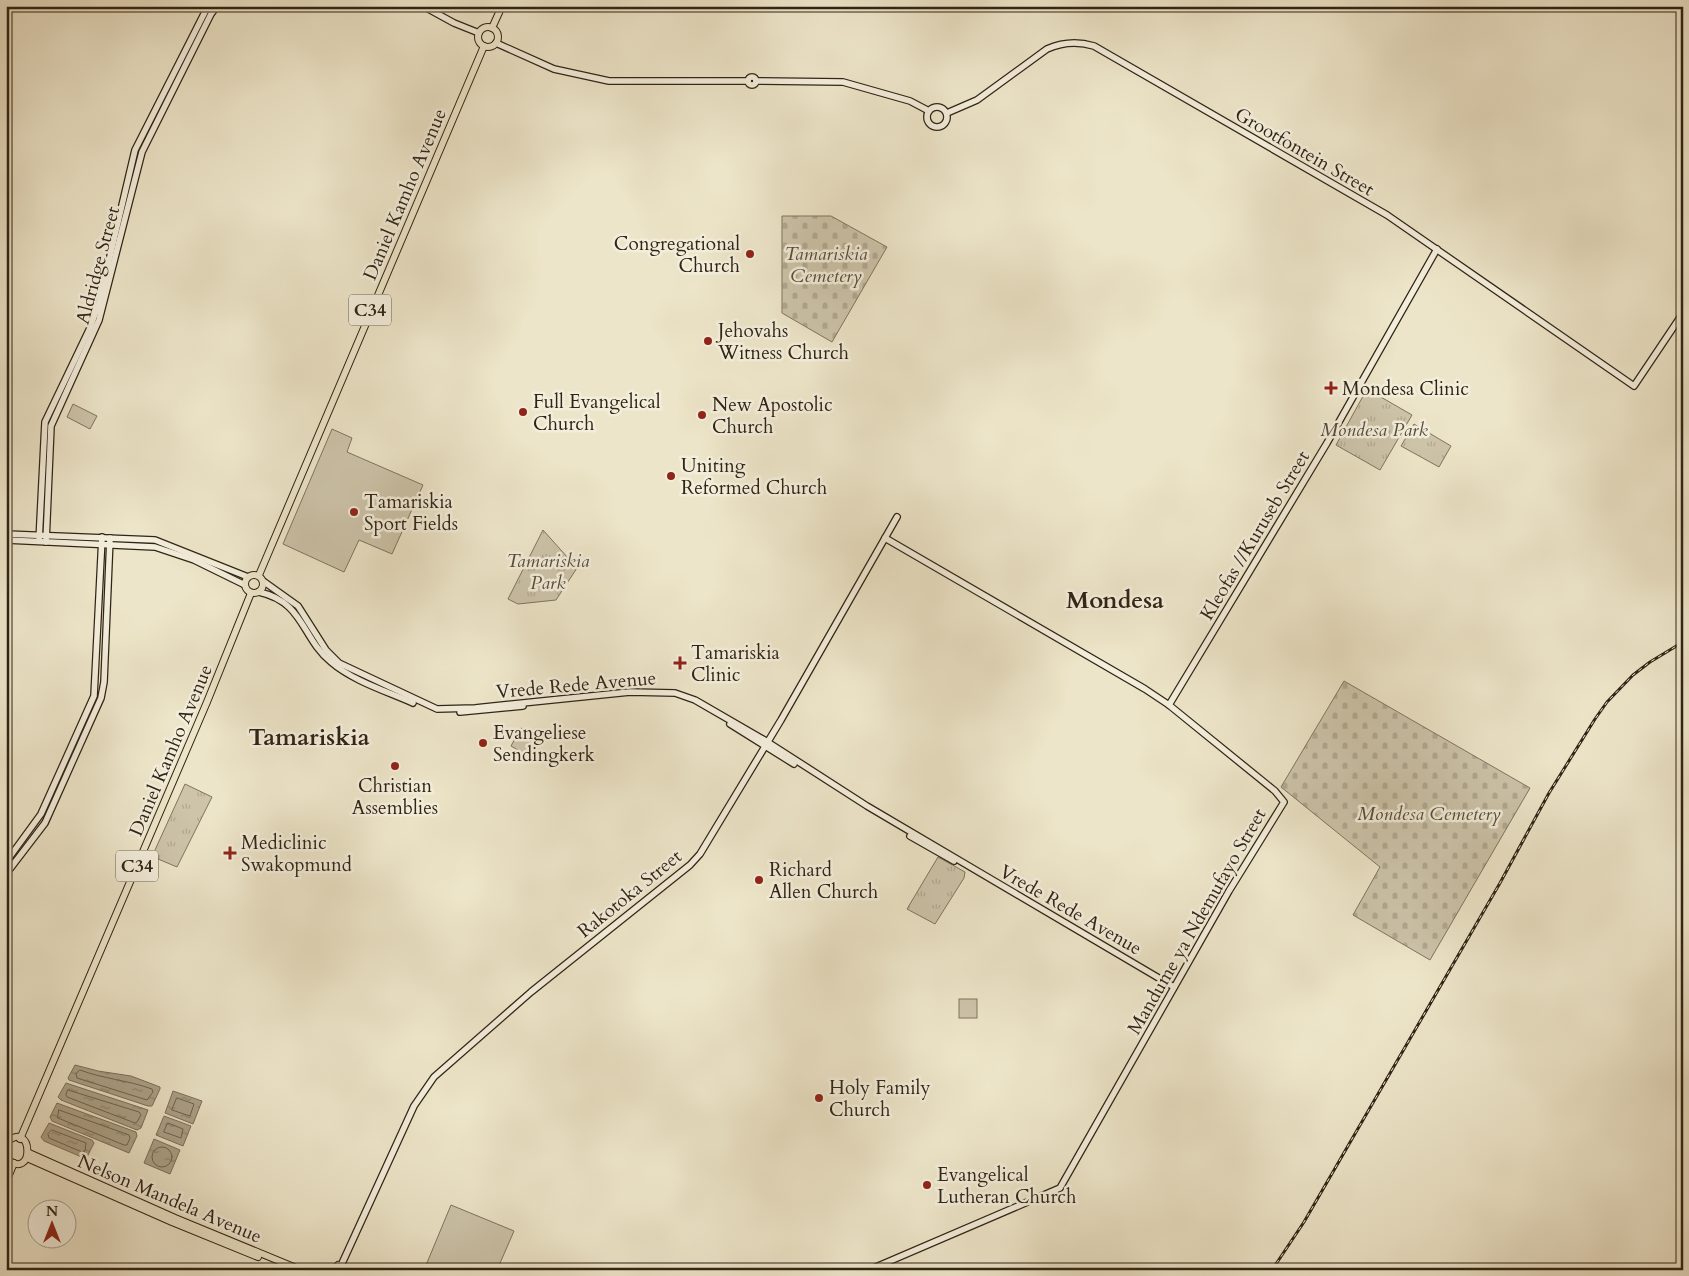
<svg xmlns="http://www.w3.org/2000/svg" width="1689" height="1276" font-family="Cardo,serif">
<defs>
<pattern id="cemetery-stones" width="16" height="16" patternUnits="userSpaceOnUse" patternTransform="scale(1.25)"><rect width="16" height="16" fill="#cdc4aa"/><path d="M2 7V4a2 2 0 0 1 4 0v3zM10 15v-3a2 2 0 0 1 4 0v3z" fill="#b0a891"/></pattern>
<pattern id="park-tufts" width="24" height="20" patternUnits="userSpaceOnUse" patternTransform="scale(1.25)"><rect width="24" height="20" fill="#cdc4aa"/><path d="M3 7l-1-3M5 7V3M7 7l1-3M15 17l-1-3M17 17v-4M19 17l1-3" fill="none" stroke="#b0a891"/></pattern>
<pattern id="water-ripples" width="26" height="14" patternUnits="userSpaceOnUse" patternTransform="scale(1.25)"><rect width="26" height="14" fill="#ada38b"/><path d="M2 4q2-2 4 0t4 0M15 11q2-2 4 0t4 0" fill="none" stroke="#8d8570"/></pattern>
</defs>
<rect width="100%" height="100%" fill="#ede5c9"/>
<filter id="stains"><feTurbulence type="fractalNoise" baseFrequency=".004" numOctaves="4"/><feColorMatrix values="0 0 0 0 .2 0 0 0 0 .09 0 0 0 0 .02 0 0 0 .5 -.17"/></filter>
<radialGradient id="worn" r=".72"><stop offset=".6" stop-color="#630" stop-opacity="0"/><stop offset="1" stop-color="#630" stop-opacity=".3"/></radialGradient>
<!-- cemetery -->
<g fill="url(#cemetery-stones)" stroke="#7e745f">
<polygon points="782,216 831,216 887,247 832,342 782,313"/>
<polygon points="1344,681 1530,788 1430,960 1353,915 1380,867 1281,787"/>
</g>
<!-- park -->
<g fill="url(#park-tufts)" stroke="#7e745f">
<polygon points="1367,389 1412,415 1380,470 1336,445"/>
<polygon points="1414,424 1451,446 1439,467 1401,446"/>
<polygon points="543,530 577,568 556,600 518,604 508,599"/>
<polygon points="185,784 212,797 177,867 158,859 155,850"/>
<polygon points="938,857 965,872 964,878 935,924 907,909"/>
</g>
<!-- garden -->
<g fill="#cdc4aa" stroke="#7e745f">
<polygon points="73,404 97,416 90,429 67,417"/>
<polygon points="332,429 352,438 347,452 423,485 392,554 359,540 344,572 283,544"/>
<polygon points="521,728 538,737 528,756 511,746"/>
<rect x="959" y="999" width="18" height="19"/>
<polygon points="451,1205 514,1231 497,1270 424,1270"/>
</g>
<!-- water -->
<g fill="url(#water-ripples)" stroke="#7b705b">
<polygon points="75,1065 98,1071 131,1076 160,1087 160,1089 152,1106 148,1106 69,1080 68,1078"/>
<polygon points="66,1083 148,1110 141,1128 137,1130 61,1100 58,1097"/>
<polygon points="173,1091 202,1101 193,1124 165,1113"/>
<polygon points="57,1103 136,1132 137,1136 129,1153 52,1121 50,1117"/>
<polygon points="164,1116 191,1126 183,1146 156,1135"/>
<polygon points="49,1123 92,1140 94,1143 87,1157 84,1158 44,1141 41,1137"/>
<polygon points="154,1139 180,1150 170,1174 144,1163"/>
</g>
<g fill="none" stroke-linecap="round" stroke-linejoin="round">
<!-- shore -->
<g stroke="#6e6450" stroke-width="1">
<path d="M 80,1070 C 104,1079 127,1080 152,1089 L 153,1092 L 147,1100 L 77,1078 L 76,1074 Z"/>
<polygon points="68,1090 139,1112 141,1115 137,1122 135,1123 67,1097 66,1095"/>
<polygon points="177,1098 194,1104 190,1116 172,1110"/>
<polygon points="59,1110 129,1135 130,1138 127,1145 124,1145 58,1118"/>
<polygon points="168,1123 183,1129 181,1138 164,1132"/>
<polygon points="52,1130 86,1143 85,1151 82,1152 49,1138 48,1134"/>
<circle cx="162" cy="1157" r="10"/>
</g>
<!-- secondary casing -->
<g stroke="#302414" stroke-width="8">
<g id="secondary">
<polyline points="423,6 454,23 479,33"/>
<polyline points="496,43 554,69 609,81 748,81"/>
<circle cx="752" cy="81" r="4"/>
<polyline points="756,81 843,82 910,101 929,111"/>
<circle cx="937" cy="117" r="10"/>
<path d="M 947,113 L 977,100 L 1047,49 C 1063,42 1077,41 1094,46 L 1387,215 L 1634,386 L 1683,313"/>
<polyline points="6,534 155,540 248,577"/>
<polyline points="6,540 155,547 194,560 245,585"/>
<polyline points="39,541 45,422 90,328 99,303 135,150 208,6"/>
<polyline points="46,542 51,426 99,320 142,152 211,14 217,6"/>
<polyline points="263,581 298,606 326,650 339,663 437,709 475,708 630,692 675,693 695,700 766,741 867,806 1174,987"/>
<path d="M 259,592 C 304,602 301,637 331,662 C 353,681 386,691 413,703"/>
<polyline points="1169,705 1327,443 1437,249"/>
<polyline points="460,712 523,706"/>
<polyline points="730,724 794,764"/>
<polyline points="910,836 954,861"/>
<polyline points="6,862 41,814 94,696 102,537"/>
<polyline points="6,874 45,823 101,698 104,682 110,538"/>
<polyline points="339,1270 414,1106 434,1077 531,992 690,865 700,854 781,720 897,517"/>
<polyline points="869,1270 1060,1188 1229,891 1284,802 1275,791 1169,705 1145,689 885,538"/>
</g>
</g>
<!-- primary casing -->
<g stroke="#302414" stroke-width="8">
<g id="primary">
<circle cx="488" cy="37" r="10"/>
<polyline points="492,28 502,6"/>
<circle cx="254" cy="584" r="9"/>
<polyline points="259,575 484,46"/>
<polyline points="20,1139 207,702 251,593"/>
<path d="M 6,1143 C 34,1117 35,1184 6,1158"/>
<polyline points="29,1153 175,1218 301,1270"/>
<polyline points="27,1158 172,1222 258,1257"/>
<polyline points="6,1182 14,1163"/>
<polyline points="333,1270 338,1265"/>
</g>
</g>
<!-- secondary -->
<use href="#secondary" stroke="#f3eedc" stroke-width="5.5"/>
<!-- primary -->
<use href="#primary" stroke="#ede5c9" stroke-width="6"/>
<!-- rail casing -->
<g stroke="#302414" stroke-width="3">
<polyline id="rail" points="1272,1270 1304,1222 1500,883 1549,793 1595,719 1607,702 1633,675 1650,662 1683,642"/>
</g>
<!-- rail -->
<use href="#rail" stroke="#f3eedc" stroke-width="1" stroke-dasharray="4" stroke-linecap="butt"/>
</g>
<!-- markers -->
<g fill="#8f2418" stroke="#f3eedc" stroke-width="2">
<circle cx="750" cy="254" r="5"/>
<circle cx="708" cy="341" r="5"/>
<path d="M1328.5 380.5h5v5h5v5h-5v5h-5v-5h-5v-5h5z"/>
<circle cx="523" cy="412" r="5"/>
<circle cx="702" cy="415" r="5"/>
<circle cx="671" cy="476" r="5"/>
<circle cx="354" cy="512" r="5"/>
<path d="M677.5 655.5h5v5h5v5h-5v5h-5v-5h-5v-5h5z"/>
<circle cx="483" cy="743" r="5"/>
<circle cx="395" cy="766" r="5"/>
<path d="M227.5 845.5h5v5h5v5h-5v5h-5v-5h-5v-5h5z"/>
<circle cx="759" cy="880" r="5"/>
<circle cx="819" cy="1098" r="5"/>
<circle cx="927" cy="1185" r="5"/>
</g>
<g text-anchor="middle" stroke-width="5" stroke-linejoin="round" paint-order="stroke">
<!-- shield labels -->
<g fill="#f3eedc" stroke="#6a6150" stroke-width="1">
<rect x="349" y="294.5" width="42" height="31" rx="4"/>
<rect x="116" y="850.5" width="42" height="31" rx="4"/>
</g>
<g font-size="18" font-weight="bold" fill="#302414">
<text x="370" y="316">C34</text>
<text x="137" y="872">C34</text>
</g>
<!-- street labels -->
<g font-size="19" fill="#302414" stroke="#f3eedc">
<text transform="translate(1305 151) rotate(30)" y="7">Grootfontein Street</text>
<text transform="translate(404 194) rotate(-67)" y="7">Daniel Kamho Avenue</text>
<text transform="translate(97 265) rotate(-75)" y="7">Aldridge Street</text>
<text transform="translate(1254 535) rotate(-59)" y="7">Kleofas //Kuruseb Street</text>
<text transform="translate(576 684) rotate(-5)" y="7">Vrede Rede Avenue</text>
<text transform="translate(170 750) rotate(-67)" y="7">Daniel Kamho Avenue</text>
<text transform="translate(629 893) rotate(-39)" y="7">Rakotoka Street</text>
<text transform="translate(1071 909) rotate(30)" y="7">Vrede Rede Avenue</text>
<text transform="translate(1196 921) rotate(-60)" y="7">Mandume ya Ndemufayo Street</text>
<text transform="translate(170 1198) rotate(23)" y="7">Nelson Mandela Avenue</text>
</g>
<!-- poi labels -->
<g font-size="19" fill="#302414" stroke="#f3eedc" text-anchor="start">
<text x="740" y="250" text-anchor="end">Congregational<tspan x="740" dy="22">Church</tspan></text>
<text x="718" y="337">Jehovahs<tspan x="718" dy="22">Witness Church</tspan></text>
<text x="1342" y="395">Mondesa Clinic</text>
<text x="533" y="408">Full Evangelical<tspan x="533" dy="22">Church</tspan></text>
<text x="712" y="411">New Apostolic<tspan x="712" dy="22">Church</tspan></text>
<text x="681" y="472">Uniting<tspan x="681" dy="22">Reformed Church</tspan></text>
<text x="364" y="508">Tamariskia<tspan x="364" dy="22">Sport Fields</tspan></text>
<text x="691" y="659">Tamariskia<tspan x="691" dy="22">Clinic</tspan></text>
<text x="493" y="739">Evangeliese<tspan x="493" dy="22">Sendingkerk</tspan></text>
<text x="395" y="792" text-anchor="middle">Christian<tspan x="395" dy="22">Assemblies</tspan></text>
<text x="241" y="849">Mediclinic<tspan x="241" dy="22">Swakopmund</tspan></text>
<text x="769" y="876">Richard<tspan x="769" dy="22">Allen Church</tspan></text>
<text x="829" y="1094">Holy Family<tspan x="829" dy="22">Church</tspan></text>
<text x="937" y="1181">Evangelical<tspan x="937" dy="22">Lutheran Church</tspan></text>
</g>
<!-- park labels -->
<g font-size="19" font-style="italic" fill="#574c3a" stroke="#f3eedc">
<text x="826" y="260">Tamariskia<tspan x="826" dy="22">Cemetery</tspan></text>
<text x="1374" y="436">Mondesa Park</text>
<text x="548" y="567">Tamariskia<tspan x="548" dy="22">Park</tspan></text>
<text x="1429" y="820">Mondesa Cemetery</text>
</g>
<!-- district labels -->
<g font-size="24" font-weight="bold" fill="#302414" stroke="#f3eedc">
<text x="1115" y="608">Mondesa</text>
<text x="309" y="745">Tamariskia</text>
</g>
</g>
<!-- margin -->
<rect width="1689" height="1276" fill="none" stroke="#ede5c9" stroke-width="25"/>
<rect x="8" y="8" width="1674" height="1261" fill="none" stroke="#302414" stroke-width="2.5"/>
<rect x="12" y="12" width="1664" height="1251" fill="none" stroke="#302414"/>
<!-- north arrow -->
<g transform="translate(52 1224)"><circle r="24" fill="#f3eedc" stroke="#a59d8c"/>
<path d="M0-4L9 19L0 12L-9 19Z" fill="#8f2418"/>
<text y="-8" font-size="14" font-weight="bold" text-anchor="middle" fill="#302414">N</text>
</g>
<rect width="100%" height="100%" filter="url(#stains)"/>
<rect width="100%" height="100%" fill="url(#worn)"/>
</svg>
